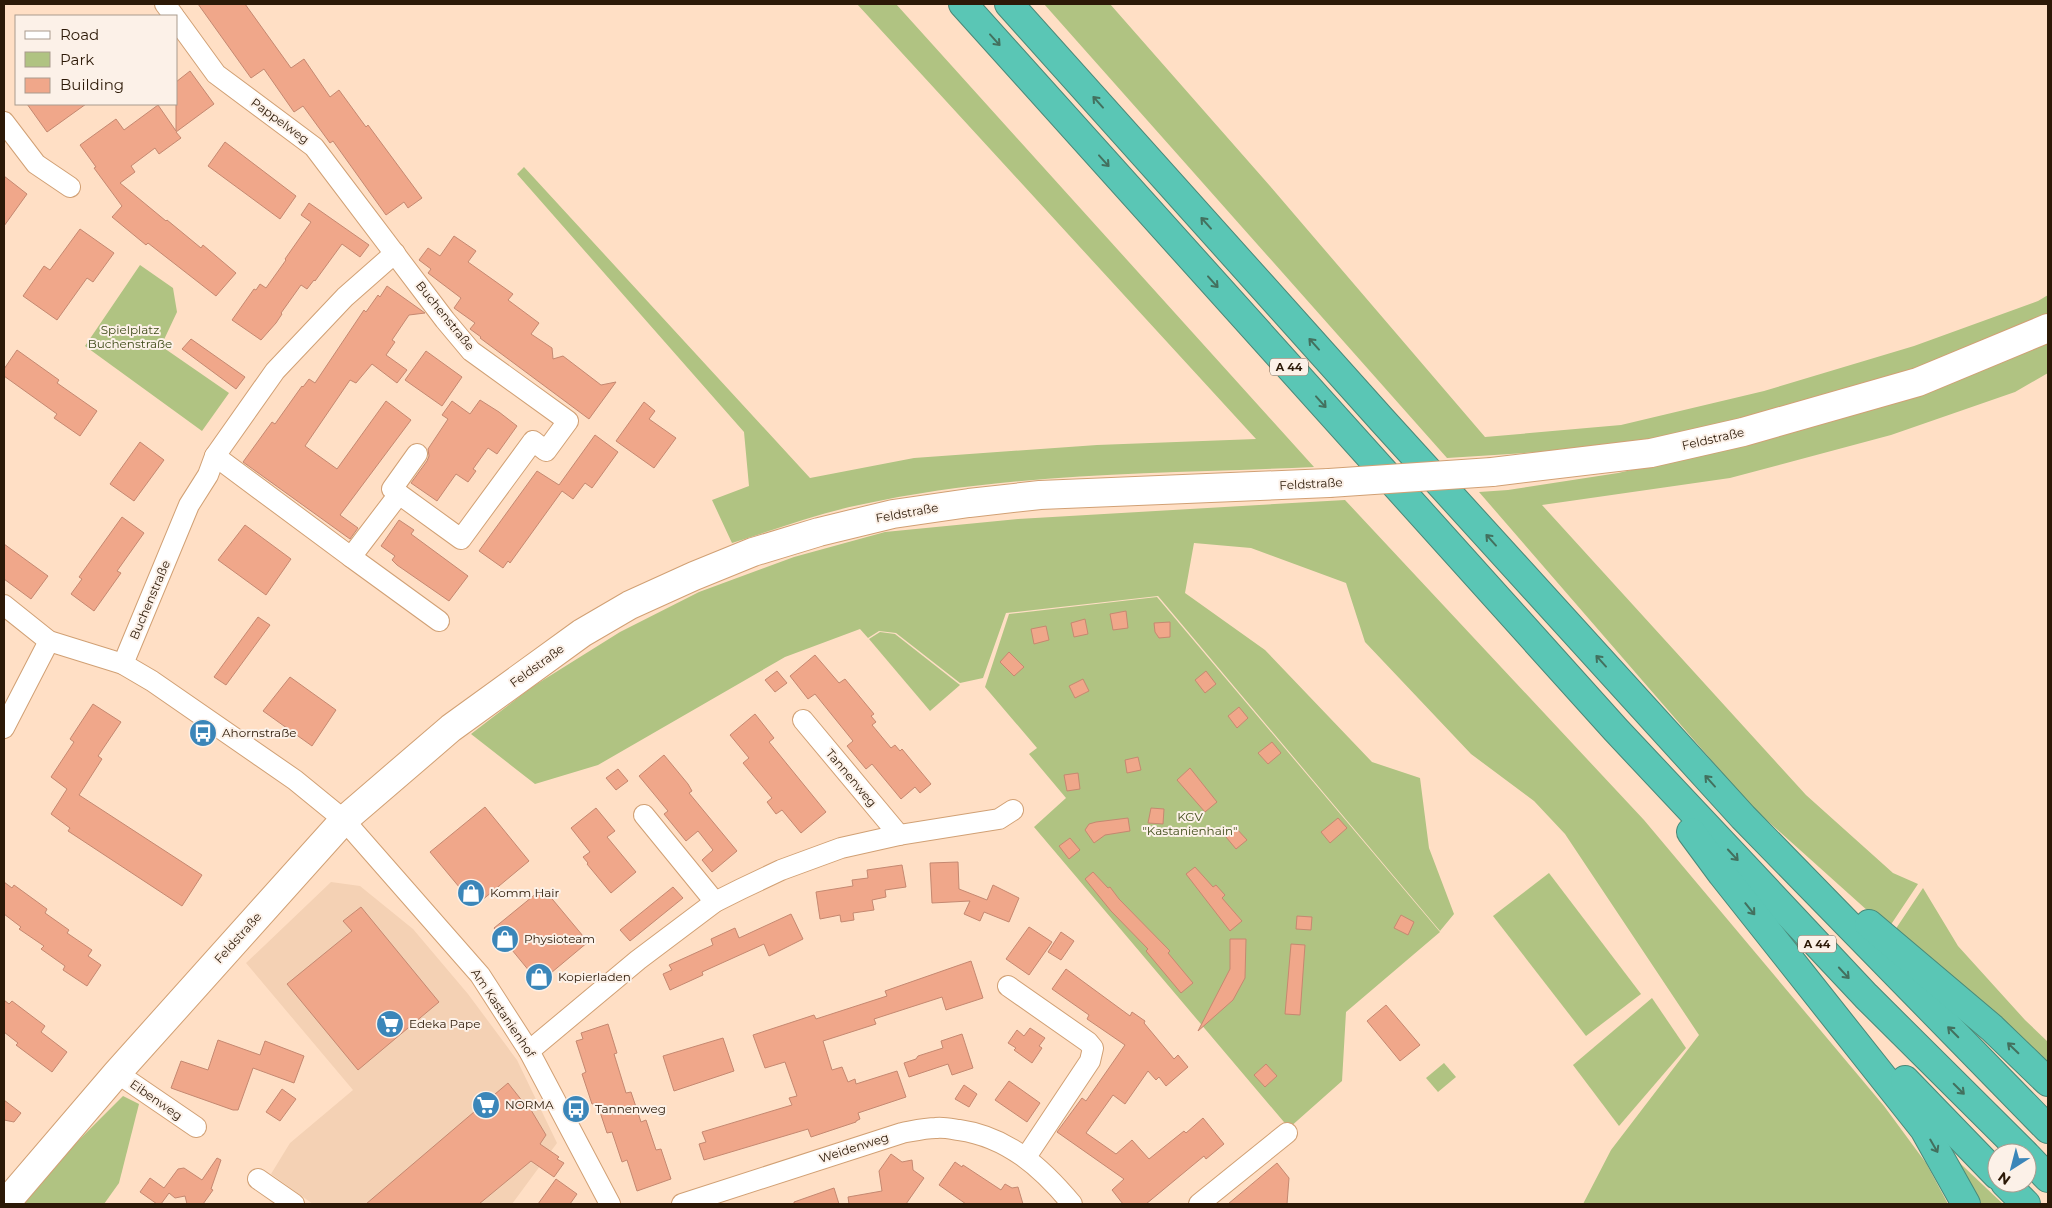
<svg xmlns="http://www.w3.org/2000/svg" width="2052" height="1208" font-family="Montserrat,sans-serif">
<rect width="100%" height="100%" fill="#ffdfc5"/>
<!-- built -->
<polygon fill="#f4d1b4" points="331,882 360,886 413,929 468,994 517,1060 557,1143 512,1204 313,1204 271,1174 290,1143 353,1090 246,963"/>
<!-- green -->
<g fill="#b0c382">
<path d="M 857,4 L 896,4 L 1314,467 C 1162,474 1007,472 859,505 C 816,514 774,530 732,543 L 712,500 L 749,486 L 744,432 L 517,174 L 524,167 L 810,478 L 914,458 L 1097,445 L 1256,439 Z"/>
<polygon points="1044,4 1110,4 1270,186 1485,437 1621,425 1764,391 1914,346 2038,301 2048,295 2048,316 1913,375 1745,423 1617,447 1447,458"/>
<polygon points="140,265 173,288 177,312 161,346 229,393 202,431 85,346"/>
<polygon points="2048,340 2048,373 2015,392 1891,435 1730,478 1542,505 1806,795 1893,873 1918,884 1888,929 1752,807 1479,492 1508,490 1618,473 1738,446"/>
<polygon points="1345,500 1644,820 1884,1106 1926,1163 1948,1204 1583,1204 1611,1150 1699,1035 1565,834 1534,801 1471,754 1365,642 1346,583 1251,548 1194,543 1185,593 1265,650 1372,762 1420,778 1429,848 1454,914 1440,931 1158,596 1006,613 983,678 960,683 896,633 879,631 868,638 860,629 785,657 598,765 535,784 471,734 532,687 620,632 699,592 794,557 885,532 1018,519"/>
<polygon points="1157,597 1440,932 1346,1012 1342,1081 1289,1128 1034,827 1066,798 1029,754 1037,748 985,687 1009,614"/>
<polygon points="880,632 895,634 960,685 930,711 869,639"/>
<polygon points="1549,873 1641,994 1586,1036 1493,916"/>
<polygon points="1923,888 1958,946 2025,1020 2048,1042 2048,1076 1893,933"/>
<polygon points="1652,998 1686,1048 1619,1126 1573,1065"/>
<polygon points="1444,1063 1456,1077 1438,1092 1426,1078"/>
<polygon points="123,1096 139,1104 119,1183 104,1204 24,1204 65,1154"/>
<polygon points="1944,1148 2003,1204 1971,1204"/>
</g>
<!-- building -->
<g fill="#f0a78a" stroke="#c58870">
<polygon points="198,4 245,4 291,68 304,59 330,97 339,90 366,127 368,125 422,198 408,208 404,202 386,215 333,141 330,143 303,106 294,112 264,69 251,78"/>
<polygon points="190,71 214,104 176,132 181,138 159,154 155,148 131,166 135,172 120,183 166,221 167,220 201,248 203,245 236,273 216,296 148,243 146,245 112,217 122,206 94,168 96,167 80,145 116,119 124,130 158,105 176,131 176,82"/>
<polygon points="27,104 86,104 47,132"/>
<polygon points="225,142 296,196 280,219 208,166"/>
<polygon points="4,176 27,194 4,226"/>
<polygon points="309,203 369,245 360,257 342,244 315,281 314,280 307,289 301,285 281,313 282,314 276,323 261,340 232,320 254,289 256,290 260,284 266,288 286,260 285,259 311,222 301,215"/>
<polygon points="80,229 114,253 93,282 87,278 57,320 23,296 44,266 50,270"/>
<polygon points="454,236 476,251 468,262 513,294 508,300 539,323 531,334 552,348 553,359 563,356 601,385 616,382 589,419 480,338 481,337 470,329 475,323 454,308 461,298 428,273 431,269 419,260 428,248 440,256"/>
<polygon points="387,286 425,313 409,315 392,340 395,342 386,355 407,370 397,383 372,364 356,383 350,380 305,446 337,469 386,401 411,420 340,515 358,528 350,539 243,462 272,422 275,424 302,386 303,387 309,379 315,383 364,310 366,312 378,295 380,297"/>
<polygon points="191,339 245,377 236,389 182,349"/>
<polygon points="17,350 59,380 57,383 97,411 80,436 54,418 57,414 4,376 4,369"/>
<polygon points="426,351 462,377 442,406 405,380"/>
<polygon points="480,400 499,412 517,426 497,454 488,448 473,469 476,471 468,482 456,474 437,501 411,483 427,461 429,456 428,449 448,419 442,415 452,401 470,414"/>
<polygon points="644,402 655,411 649,419 676,438 654,468 616,441"/>
<polygon points="595,435 618,452 592,488 585,483 573,499 562,491 510,563 508,561 503,568 479,551 537,471 559,485"/>
<polygon points="140,442 164,460 134,501 110,484"/>
<polygon points="122,517 144,533 117,571 121,573 94,611 71,594 82,579 79,577"/>
<polygon points="399,520 414,530 411,534 468,576 449,601 397,565 392,560 395,556 381,546"/>
<polygon points="245,525 291,559 266,595 218,560"/>
<polygon points="4,544 48,576 31,599 4,579"/>
<polygon points="1126,611 1128,628 1113,630 1110,614"/>
<polygon points="258,617 270,625 226,685 214,677"/>
<polygon points="1085,619 1088,634 1074,637 1071,623"/>
<polygon points="1170,622 1170,637 1159,638 1155,632 1154,623"/>
<polygon points="1046,626 1049,640 1034,644 1031,629"/>
<polygon points="1009,652 1024,667 1014,676 1000,662"/>
<polygon points="815,655 839,683 845,679 874,714 871,716 876,722 872,725 891,748 895,745 900,751 902,749 931,784 920,793 915,787 901,799 872,764 866,769 847,746 853,741 815,694 808,699 790,676"/>
<polygon points="777,671 787,683 775,692 765,680"/>
<polygon points="1206,671 1216,684 1205,693 1195,680"/>
<polygon points="290,677 336,710 312,746 263,711"/>
<polygon points="1083,679 1089,691 1075,698 1069,686"/>
<polygon points="93,704 121,722 98,756 102,759 79,795 202,875 182,906 68,831 70,828 51,814 67,789 51,777 74,742 70,739"/>
<polygon points="1239,707 1248,718 1237,728 1228,716"/>
<polygon points="755,714 774,738 769,742 826,812 801,833 782,810 776,814 767,802 772,798 743,763 749,758 730,735"/>
<polygon points="1272,742 1281,753 1268,764 1258,753"/>
<polygon points="664,755 688,784 692,791 689,793 737,851 712,872 702,860 713,850 698,831 686,841 664,814 668,811 639,776"/>
<polygon points="1138,757 1141,770 1127,773 1125,760"/>
<polygon points="1190,768 1217,802 1205,812 1177,780"/>
<polygon points="618,769 628,781 616,790 606,778"/>
<polygon points="1078,773 1080,789 1067,791 1064,775"/>
<polygon points="485,807 529,861 475,906 430,852"/>
<polygon points="596,808 615,831 607,837 636,872 611,893 587,864 588,863 583,857 590,852 571,828"/>
<polygon points="1151,808 1164,809 1163,824 1148,823"/>
<polygon points="1128,818 1130,831 1105,835 1094,843 1085,830 1089,824 1096,822"/>
<polygon points="1338,818 1347,828 1330,843 1321,832"/>
<polygon points="1236,828 1247,840 1236,849 1226,837"/>
<polygon points="1070,838 1080,850 1069,859 1059,846"/>
<polygon points="958,862 959,889 987,900 993,885 1019,898 1009,922 984,912 980,921 964,914 970,901 932,903 930,863"/>
<polygon points="902,865 906,887 885,890 886,897 872,900 874,910 853,913 854,920 841,922 840,915 820,919 816,892 853,886 852,880 868,878 867,870"/>
<polygon points="1195,867 1213,887 1216,885 1225,895 1222,898 1242,921 1230,931 1186,874"/>
<polygon points="1093,872 1108,888 1110,887 1119,899 1170,951 1168,953 1193,983 1181,993 1146,951 1148,949 1111,911 1085,879"/>
<polygon points="4,882 12,888 14,885 47,909 45,913 69,930 67,933 92,950 88,956 101,965 87,986 63,970 65,966 41,949 44,946 19,929 21,927 4,914"/>
<polygon points="673,887 683,898 630,941 620,930"/>
<polygon points="543,888 588,942 539,983 494,928"/>
<polygon points="361,907 439,1002 358,1070 287,984 352,931 343,921"/>
<polygon points="791,914 803,939 769,956 764,944 702,972 703,975 670,990 663,974 672,970 669,965 713,945 711,939 735,928 739,938"/>
<polygon points="1401,915 1414,922 1408,935 1394,928"/>
<polygon points="1297,916 1312,917 1311,930 1296,929"/>
<polygon points="1029,927 1052,942 1029,975 1006,959"/>
<polygon points="1061,932 1074,941 1061,960 1048,952"/>
<polygon points="1230,939 1246,939 1245,978 1233,1000 1198,1031 1230,969"/>
<polygon points="1291,944 1305,945 1300,1015 1285,1014"/>
<polygon points="971,961 983,998 946,1010 942,997 874,1019 876,1024 823,1041 832,1070 842,1067 848,1082 855,1079 856,1084 897,1071 906,1097 858,1113 860,1119 856,1121 856,1122 811,1137 808,1129 704,1160 699,1144 706,1142 702,1132 792,1105 789,1098 797,1096 785,1062 765,1068 753,1035 814,1015 816,1019 887,996 885,991"/>
<polygon points="1066,969 1130,1016 1132,1012 1145,1021 1144,1023 1174,1059 1178,1055 1188,1067 1166,1086 1159,1077 1156,1080 1148,1071 1125,1104 1113,1095 1086,1133 1116,1154 1132,1140 1149,1159 1184,1131 1186,1133 1203,1118 1224,1144 1206,1159 1204,1156 1146,1204 1123,1204 1112,1190 1124,1179 1057,1132 1082,1098 1086,1101 1125,1045 1087,1019 1089,1015 1052,989"/>
<polygon points="4,1000 9,1004 12,1001 45,1026 41,1032 67,1052 52,1072 16,1045 18,1043 4,1032"/>
<polygon points="1386,1005 1420,1045 1400,1061 1367,1021"/>
<polygon points="608,1024 617,1053 614,1054 626,1093 631,1092 641,1122 646,1120 656,1150 661,1149 671,1179 637,1191 627,1160 622,1162 612,1132 607,1133 597,1103 592,1104 582,1074 586,1072 576,1041 583,1039 581,1033"/>
<polygon points="1030,1028 1045,1038 1039,1046 1042,1048 1032,1063 1014,1050 1016,1048 1008,1043 1017,1030 1024,1036"/>
<polygon points="962,1034 973,1068 952,1075 948,1064 909,1077 904,1063 916,1059 918,1056 943,1048 941,1041"/>
<polygon points="723,1038 734,1071 674,1091 663,1056"/>
<polygon points="218,1040 260,1055 265,1041 304,1056 294,1083 253,1068 238,1110 233,1110 171,1088 181,1061 208,1070"/>
<polygon points="1266,1064 1277,1076 1265,1087 1254,1075"/>
<polygon points="1009,1081 1040,1103 1027,1122 995,1100"/>
<polygon points="508,1083 523,1102 525,1100 546,1135 540,1144 559,1157 557,1159 564,1163 554,1177 531,1161 479,1204 366,1204"/>
<polygon points="964,1085 977,1094 969,1107 955,1099"/>
<polygon points="282,1089 296,1099 280,1121 266,1112"/>
<polygon points="4,1100 21,1113 14,1122 4,1120"/>
<polygon points="891,1154 902,1162 912,1160 913,1170 924,1178 906,1204 849,1204 848,1197 882,1191 879,1171"/>
<polygon points="217,1158 221,1160 211,1189 213,1190 203,1204 187,1204 185,1196 175,1198 169,1193 161,1204 157,1204 140,1192 150,1178 164,1188 178,1169 184,1168 202,1180"/>
<polygon points="955,1162 962,1167 963,1165 1001,1190 1005,1184 1012,1188 1018,1187 1023,1204 966,1204 939,1185"/>
<polygon points="1277,1163 1289,1178 1287,1204 1228,1204"/>
<polygon points="556,1179 577,1194 570,1204 538,1204"/>
<polygon points="834,1188 839,1204 794,1204 794,1202"/>
</g>
<g fill="none" stroke-linecap="round" stroke-linejoin="round">
<!-- street casing -->
<g stroke="#d1a074" stroke-width="22">
<g id="street">
<polyline points="165,4 174,16"/>
<polyline points="176,19 216,74 314,147 445,320 471,351 568,421 546,451 533,441 461,539 392,489 417,454"/>
<polyline points="4,122 36,164 70,187"/>
<polyline points="215,456 351,557 399,494"/>
<polyline points="351,557 439,621"/>
<polyline points="4,605 49,641 123,664 152,681 295,780 344,820 480,975 529,1051 610,1204"/>
<polyline points="123,664 189,505 208,475 215,456 275,371 345,297 395,253"/>
<polyline points="803,720 899,835"/>
<polyline points="4,728 49,641"/>
<polyline points="644,815 715,902"/>
<polyline points="1008,986 1088,1042 1093,1048 1090,1061 1026,1157"/>
<polyline points="529,1051 638,960 715,902 741,889 781,870 841,848 899,835 999,819 1013,810"/>
<polyline points="117,1073 196,1127"/>
<polyline points="258,1179 294,1204"/>
<path d="M 682,1204 L 902,1133 C 913,1131 925,1128 936,1128 C 943,1127 952,1129 959,1130 C 1008,1137 1042,1168 1072,1204"/>
<polyline points="1199,1204 1287,1133"/>
</g>
</g>
<!-- secondary casing -->
<g stroke="#d1a074" stroke-width="30">
<g id="secondary">
<polyline points="1492,472 1651,453 1743,432 1918,382 2048,328"/>
<polyline points="5,1204 117,1073 344,820 451,728 582,633 630,605 694,576 753,552 819,532 893,514 969,503 1040,495 1329,483"/>
</g>
</g>
<!-- highway casing -->
<g stroke="#4a8978" stroke-width="30">
<g id="highway">
<polyline points="963,4 1616,730 1866,996 2024,1153"/>
<polyline points="1009,4 1382,420 1743,817 2048,1129"/>
<polyline points="1691,832 1722,874 1924,1129 1966,1204"/>
<polyline points="1869,924 1992,1028 2048,1082"/>
<polyline points="1905,1080 1997,1175"/>
<polyline points="2027,1156 2048,1178"/>
<polyline points="2005,1183 2026,1204"/>
</g>
</g>
<!-- street -->
<use href="#street" stroke="#fff" stroke-width="20"/>
<!-- secondary -->
<use href="#secondary" stroke="#fff" stroke-width="28"/>
<!-- highway -->
<use href="#highway" stroke="#5ac6b5" stroke-width="28"/>
<!-- secondary-bridge casing -->
<g stroke="#d1a074" stroke-width="30" stroke-linecap="butt">
<polyline id="secondary-bridge" points="1329,483 1492,472"/>
</g>
<!-- secondary-bridge -->
<use href="#secondary-bridge" stroke="#fff" stroke-width="28"/>
</g>
<!-- one-way arrows -->
<defs><path id="oneway-shaft" d="M-6 0H5M1.5-3L5.5 0L1.5 3" fill="none" stroke-width="1.6" stroke-linecap="round" stroke-linejoin="round" transform="scale(1.25)"/></defs>
<g stroke="#43705e">
<use href="#oneway-shaft" transform="translate(995 40) rotate(48)"/>
<use href="#oneway-shaft" transform="translate(1098 102) rotate(-132)"/>
<use href="#oneway-shaft" transform="translate(1104 161) rotate(48)"/>
<use href="#oneway-shaft" transform="translate(1206 223) rotate(-132)"/>
<use href="#oneway-shaft" transform="translate(1213 282) rotate(48)"/>
<use href="#oneway-shaft" transform="translate(1314 344) rotate(-132)"/>
<use href="#oneway-shaft" transform="translate(1321 402) rotate(48)"/>
<use href="#oneway-shaft" transform="translate(1491 540) rotate(-132)"/>
<use href="#oneway-shaft" transform="translate(1601 661) rotate(-132)"/>
<use href="#oneway-shaft" transform="translate(1710 781) rotate(-132)"/>
<use href="#oneway-shaft" transform="translate(1733 855) rotate(47)"/>
<use href="#oneway-shaft" transform="translate(1750 909) rotate(51)"/>
<use href="#oneway-shaft" transform="translate(1844 973) rotate(47)"/>
<use href="#oneway-shaft" transform="translate(1953 1032) rotate(-135)"/>
<use href="#oneway-shaft" transform="translate(2013 1048) rotate(-136)"/>
<use href="#oneway-shaft" transform="translate(1959 1089) rotate(45)"/>
<use href="#oneway-shaft" transform="translate(1934 1146) rotate(60)"/>
</g>
<!-- icons -->
<defs>
<g id="bus-disc" transform="scale(1.4375)"><circle r="9.5" fill="#3b86b9" stroke="#fcf1e8"/><path d="M-5-6H5V4H4V6H2V4H-2V6H-4V4H-5ZM-3.5-4V0h7V-4ZM-3.5 1.2v1.5H-2V1.2ZM2 1.2v1.5H3.5V1.2Z" fill="#fff"/></g>
<g id="shop-disc" transform="scale(1.4375)"><circle r="9.5" fill="#3b86b9" stroke="#fcf1e8"/><path d="M-5-2.5h2.3a2.7 3.5 0 0 1 5.4 0H5L5.5 6h-11ZM-1.5-2.5h3a1.5 2.3 0 0 0-3 0Z" fill="#fff"/></g>
<g id="supermarket-disc" transform="scale(1.4375)"><circle r="9.5" fill="#3b86b9" stroke="#fcf1e8"/><path d="M-6-5.5h2.5l.6 2H6L4.5 2H-2.5L-4.4-4H-6ZM-1.5 3.2a1.3 1.3 0 1 0 .1 0ZM3 3.2a1.3 1.3 0 1 0 .1 0Z" fill="#fff"/></g>
</defs>
<g fill-rule="evenodd">
<use href="#bus-disc" x="203" y="733"/>
<use href="#shop-disc" x="471" y="893"/>
<use href="#shop-disc" x="505" y="939"/>
<use href="#shop-disc" x="539" y="977"/>
<use href="#supermarket-disc" x="390" y="1024"/>
<use href="#supermarket-disc" x="486" y="1105"/>
<use href="#bus-disc" x="576" y="1109"/>
</g>
<g text-anchor="middle" stroke-width="4" stroke-linejoin="round" paint-order="stroke">
<!-- shield labels -->
<g fill="#fcf1e8" stroke="#6a5a4a" stroke-width="1">
<rect x="1270" y="358.5" width="38" height="17" rx="4"/>
<rect x="1798" y="935.5" width="38" height="17" rx="4"/>
</g>
<g font-size="11" font-weight="bold" fill="#2c1907">
<text x="1289" y="371">A 44</text>
<text x="1817" y="948">A 44</text>
</g>
<!-- street labels -->
<g font-size="12" fill="#2c1907" stroke="#fcf1e8">
<text transform="translate(280 121) rotate(36)" y="4">Pappelweg</text>
<text transform="translate(445 316) rotate(51)" y="4">Buchenstraße</text>
<text transform="translate(1713 439) rotate(-13)" y="4">Feldstraße</text>
<text transform="translate(1311 484) rotate(-3)" y="4">Feldstraße</text>
<text transform="translate(907 513) rotate(-10)" y="4">Feldstraße</text>
<text transform="translate(150 600) rotate(-67)" y="4">Buchenstraße</text>
<text transform="translate(537 666) rotate(-36)" y="4">Feldstraße</text>
<text transform="translate(851 778) rotate(50)" y="4">Tannenweg</text>
<text transform="translate(238 938) rotate(-48)" y="4">Feldstraße</text>
<text transform="translate(503 1013) rotate(56)" y="4">Am Kastanienhof</text>
<text transform="translate(156 1100) rotate(35)" y="4">Eibenweg</text>
<text transform="translate(854 1148) rotate(-18)" y="4">Weidenweg</text>
</g>
<!-- park labels -->
<g font-size="12" fill="#3e4b18" stroke="#fcf1e8">
<text x="130" y="334">Spielplatz<tspan x="130" dy="14">Buchenstraße</tspan></text>
<text x="1190" y="821">KGV<tspan x="1190" dy="14">"Kastanienhain"</tspan></text>
</g>
<!-- poi labels -->
<g font-size="12" fill="#2c1907" stroke="#fcf1e8" text-anchor="start">
<text x="222" y="737">Ahornstraße</text>
<text x="490" y="897">Komm Hair</text>
<text x="524" y="943">Physioteam</text>
<text x="558" y="981">Kopierladen</text>
<text x="409" y="1028">Edeka Pape</text>
<text x="505" y="1109">NORMA</text>
<text x="595" y="1113">Tannenweg</text>
</g>
</g>
<!-- border -->
<rect width="2052" height="1208" fill="none" stroke="#2c1907" stroke-width="10"/>
<!-- legend -->
<rect x="15" y="15" width="162" height="90" fill="#fcf1e8" stroke="#a99b8e"/>
<rect x="25" y="31" width="25" height="8" fill="#ffffff" stroke="#a99b8e"/>
<text x="60" y="40" font-size="15" fill="#2c1907">Road</text>
<rect x="25" y="52" width="25" height="15" fill="#b0c382" stroke="#a99b8e"/>
<text x="60" y="65" font-size="15" fill="#2c1907">Park</text>
<rect x="25" y="78" width="25" height="15" fill="#f0a78a" stroke="#a99b8e"/>
<text x="60" y="90" font-size="15" fill="#2c1907">Building</text>
<!-- north arrow -->
<g transform="translate(2012 1168) rotate(216)"><circle r="24" fill="#fcf1e8" stroke="#a99b8e"/>
<path d="M0-4L9 19L0 12L-9 19Z" fill="#3b86b9"/>
<text y="-8" font-size="14" font-weight="bold" text-anchor="middle" fill="#2c1907">N</text>
</g>
</svg>
